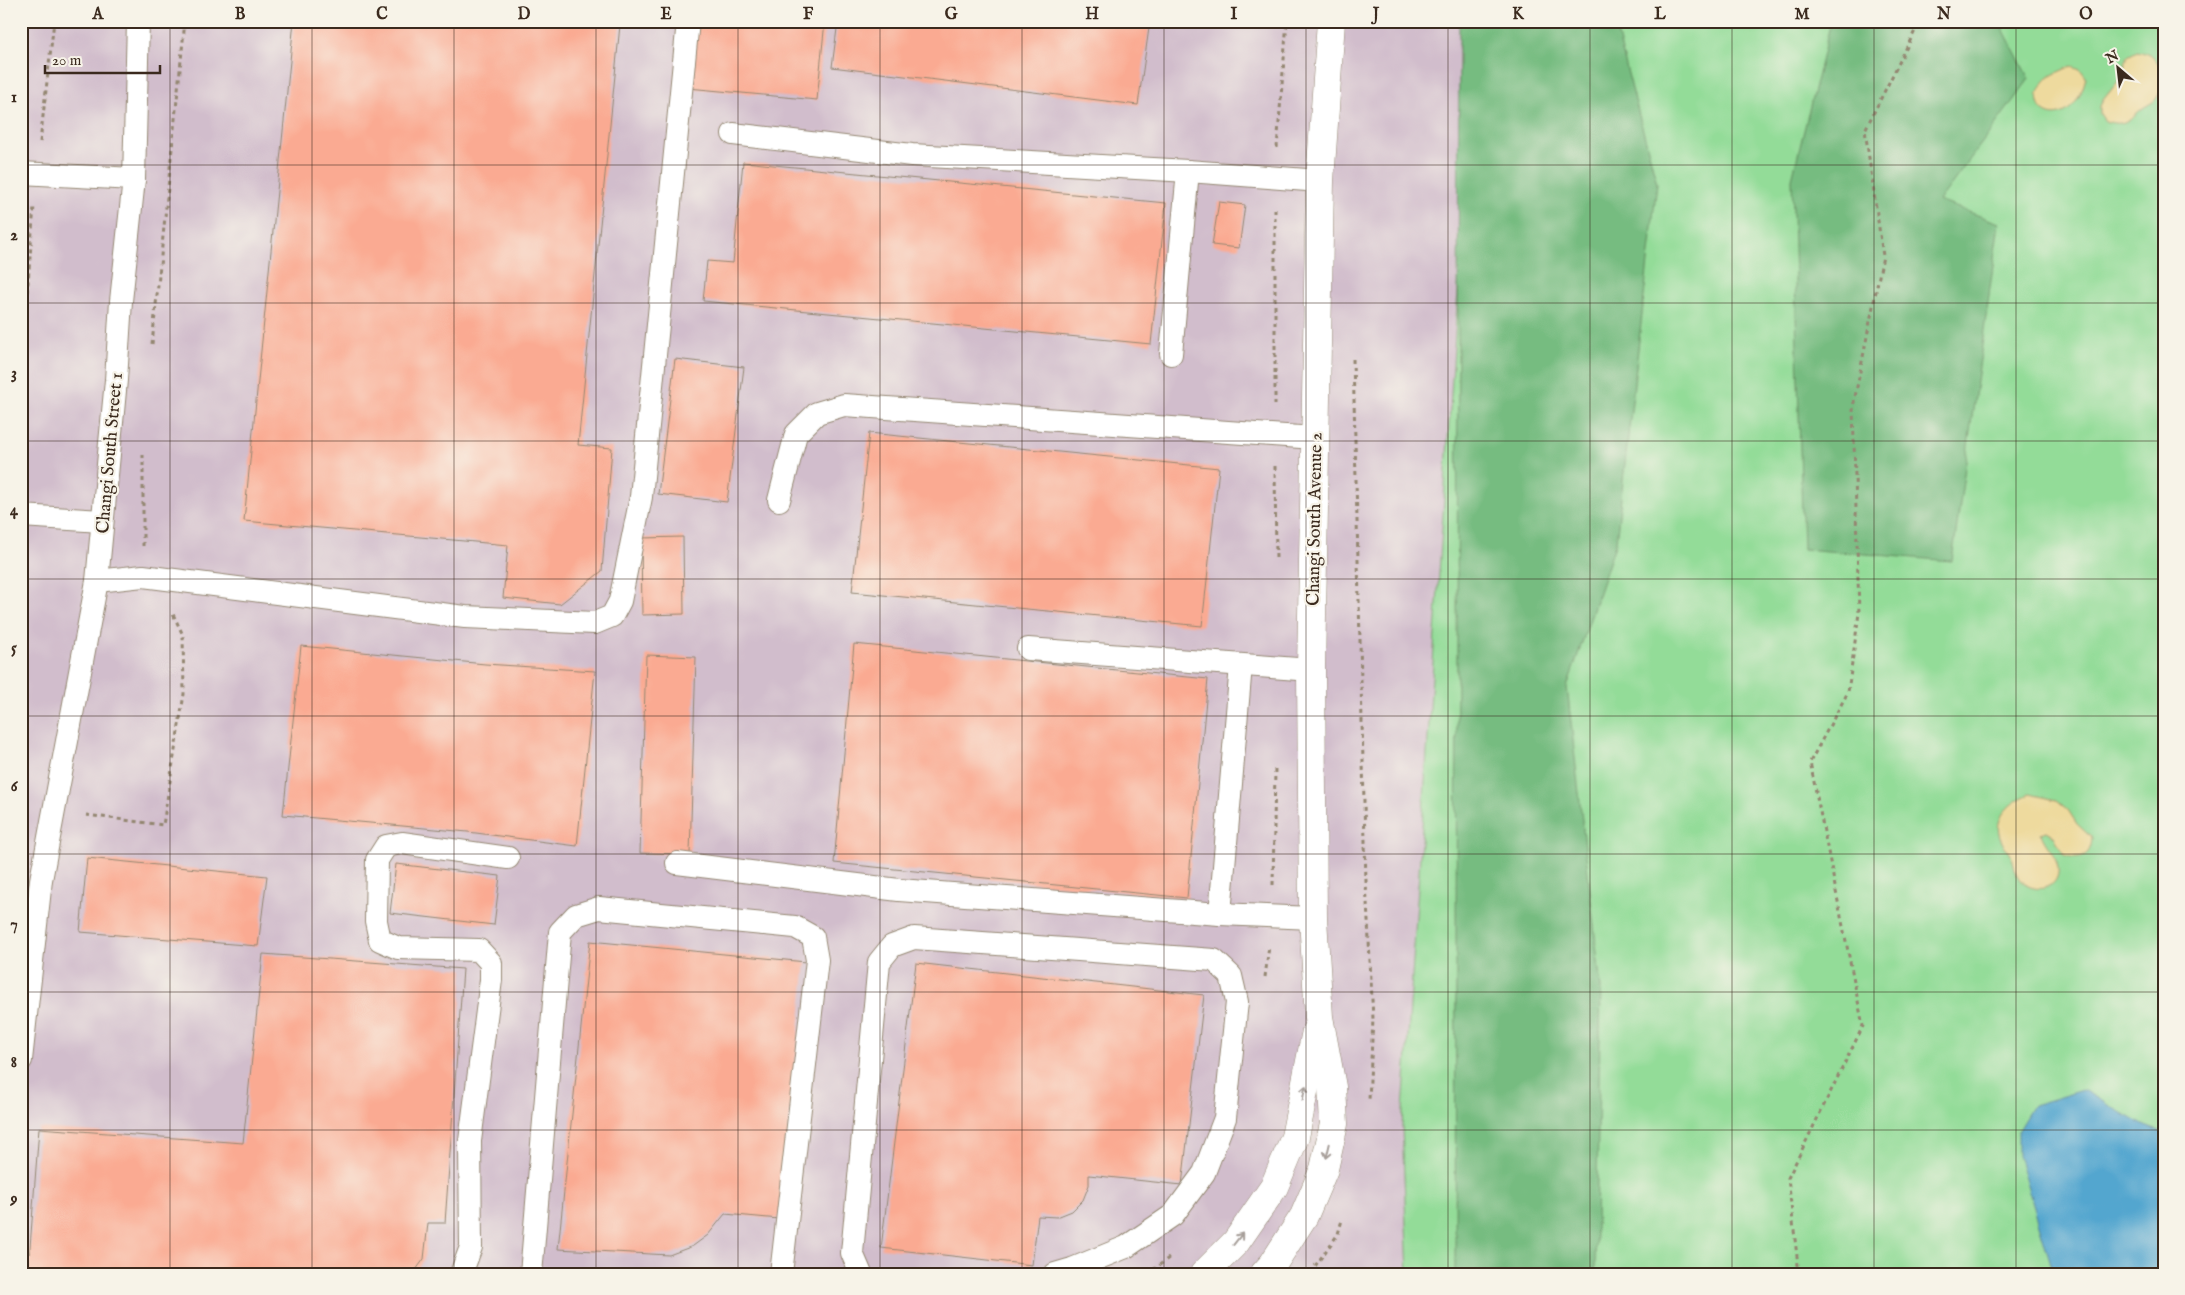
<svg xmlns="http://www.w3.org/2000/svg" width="2185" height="1295" font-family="'IM FELL English',serif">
<rect width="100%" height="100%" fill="#f7f3e8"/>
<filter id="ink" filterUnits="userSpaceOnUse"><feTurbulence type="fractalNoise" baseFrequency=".02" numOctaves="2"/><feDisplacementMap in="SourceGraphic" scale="10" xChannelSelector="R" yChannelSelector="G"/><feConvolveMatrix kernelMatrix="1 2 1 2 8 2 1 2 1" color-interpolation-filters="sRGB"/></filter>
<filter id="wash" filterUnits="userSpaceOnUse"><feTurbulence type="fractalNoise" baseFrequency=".0096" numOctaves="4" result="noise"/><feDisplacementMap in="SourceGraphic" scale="20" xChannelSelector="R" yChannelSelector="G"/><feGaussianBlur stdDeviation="1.12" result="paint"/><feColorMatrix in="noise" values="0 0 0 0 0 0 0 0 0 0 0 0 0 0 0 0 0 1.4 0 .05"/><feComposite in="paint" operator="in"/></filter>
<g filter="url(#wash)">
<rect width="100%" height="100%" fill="#ede4c7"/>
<!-- industrial -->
<polygon fill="#d1bdcc" points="21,21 1476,21 1402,1126 1408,1274 21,1274"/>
<!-- green -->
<polygon fill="#93dc98" stroke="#67835b" points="1476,21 2164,21 2164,1274 1408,1274 1402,1126"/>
<!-- forest -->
<g fill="#76bc80" stroke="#58734f">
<polygon points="1459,21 1614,21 1657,183 1616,542 1567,687 1601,988 1595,1274 1455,1274"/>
<polygon points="1831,21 1999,21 2029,79 1939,201 1999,223 1952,561 1803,549 1792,179"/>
</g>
<!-- sand -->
<g fill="#eeda9e" stroke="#94825e">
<path d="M 2137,51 C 2162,55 2170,79 2156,99 C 2153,103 2147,105 2143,108 C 2128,120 2125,127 2105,121 L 2100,114 L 2100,106 L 2103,100 L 2120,79 L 2128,56 Z"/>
<path d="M 2072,66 L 2080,69 L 2086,77 C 2072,140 2018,112 2045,81 C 2051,74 2063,70 2072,66 Z"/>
<path d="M 2030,794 L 2056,800 L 2068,810 L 2077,824 L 2092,838 C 2091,857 2081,860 2064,855 L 2054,836 L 2046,831 L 2041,833 C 2044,845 2056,853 2058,867 C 2061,889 2035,895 2021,881 C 2013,872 2015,863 2010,853 C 2007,848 2003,845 2001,840 C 1991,818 2011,801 2030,794 Z"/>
</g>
<!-- water -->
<polygon fill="#53a6cf" stroke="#476876" points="2083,1090 2145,1126 2164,1133 2164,1274 2057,1274 2051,1264 2018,1155 2018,1130 2033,1105"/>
<g id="blocks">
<!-- building -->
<g fill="#faaa92">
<polygon points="294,21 582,21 620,25 578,445 612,448 602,571 560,604 503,598 508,545 244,521"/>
<polygon points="695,21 825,21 817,100 688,88"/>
<polygon points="838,21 1150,21 1138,105 832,67"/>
<polygon points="743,162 1166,203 1151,344 703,301 707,261 733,263"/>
<polygon points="1219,202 1245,205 1239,248 1212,245"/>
<polygon points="675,359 744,367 727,502 658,494"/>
<polygon points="869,433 1219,468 1202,626 852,592"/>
<polygon points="683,537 684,614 642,615 641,538"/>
<polygon points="854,644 1208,679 1187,898 834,863"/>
<polygon points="301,646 485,664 595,671 577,846 468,832 283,815"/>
<polygon points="646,655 696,657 690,854 640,853"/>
<polygon points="21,848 26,848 23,886 21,886"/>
<polygon points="87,858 267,876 258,946 80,932"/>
<polygon points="396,864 500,876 494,925 390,913"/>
<polygon points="590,941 806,962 779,1219 725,1214 708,1235 693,1246 669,1255 558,1249"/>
<polygon points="263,954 463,969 445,1223 428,1223 424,1259 413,1274 28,1274 39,1128 243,1143"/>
<polygon points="916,963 1204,995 1182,1185 1089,1175 1089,1185 1083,1200 1072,1211 1057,1217 1038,1216 1032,1265 881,1248"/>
</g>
</g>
</g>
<g filter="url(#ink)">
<use href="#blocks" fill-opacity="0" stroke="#948772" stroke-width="1"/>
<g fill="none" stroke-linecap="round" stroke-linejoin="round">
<!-- service casing -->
<g stroke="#948772" stroke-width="24">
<g id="service">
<polyline points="733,134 912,155 1188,171 1320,181"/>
<polyline points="21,173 134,179"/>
<polyline points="1171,354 1188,171"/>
<polyline points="779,500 796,434 817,413 844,405 1315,438"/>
<polyline points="21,516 102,521"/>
<polyline points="97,581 143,576 465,617 595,623 612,616 620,601 641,497 688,21"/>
<polyline points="1028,649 1311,670"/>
<polyline points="677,863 899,890 1220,914 1313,918"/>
<polyline points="1220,914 1241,665"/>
<polyline points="21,1060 41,880 97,581 116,380 121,301 134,179 138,21"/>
<polyline points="461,1274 471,1247 470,1141 491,980 491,963 479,950 398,948 380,940 376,921 377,860 386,846 402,843 508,858"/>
<polyline points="531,1274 560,932 576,915 599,908 795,927 813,937 817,960 781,1274"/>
<polyline points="861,1274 852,1253 879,962 892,946 914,938 1214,960 1231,976 1237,1002 1225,1118 1204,1173 1173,1215 1126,1247 1072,1269 1055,1274"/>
</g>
</g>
<!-- tertiary casing -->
<g stroke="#948772" stroke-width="29">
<g id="tertiary">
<polyline points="1204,1274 1236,1242 1274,1187 1295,1137 1316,1031"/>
<polyline points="1264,1274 1273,1264 1304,1216 1324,1169 1334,1124 1332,1087 1319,1017 1313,918 1311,670 1320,181 1331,21"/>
</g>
</g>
<!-- path -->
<g stroke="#948772" stroke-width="3" stroke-dasharray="4 4" stroke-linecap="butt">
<polyline points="40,142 54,21"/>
<polyline points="1277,148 1287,21"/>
<polyline points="152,344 185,21"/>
<polyline points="1353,359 1366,882 1373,1019 1369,1100"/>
<polyline points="21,372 34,206"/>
<polyline points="1275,405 1275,209"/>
<polyline points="1275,466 1276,560"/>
<polyline points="143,546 143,455"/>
<polyline points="86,815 163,825 184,694 183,635 172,612"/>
<polyline points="1273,885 1275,769"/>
<polyline points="1265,977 1269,946"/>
<polyline points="1315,1266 1338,1234 1342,1220"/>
<polyline points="1153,1270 1170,1257"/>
<polyline points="1799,1274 1788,1178 1863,1026 1810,762 1848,692 1859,613 1853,407 1883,256 1865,130 1920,21"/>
</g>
<!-- service -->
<use href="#service" stroke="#fff" stroke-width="22"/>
<!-- tertiary -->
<use href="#tertiary" stroke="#fff" stroke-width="28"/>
</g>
<!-- one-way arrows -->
<defs><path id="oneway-shaft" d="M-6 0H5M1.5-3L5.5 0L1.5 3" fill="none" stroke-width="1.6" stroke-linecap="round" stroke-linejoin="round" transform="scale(1.25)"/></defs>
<g stroke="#a79f9a">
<use href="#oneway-shaft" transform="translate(1304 1093) rotate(-79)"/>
<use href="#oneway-shaft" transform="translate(1328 1151) rotate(103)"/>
<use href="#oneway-shaft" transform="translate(1238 1239) rotate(-52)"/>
</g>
</g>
<!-- grid -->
<path fill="none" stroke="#3b2a1e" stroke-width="1" stroke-opacity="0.55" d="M 170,21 L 170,1274M 312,21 L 312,1274M 454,21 L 454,1274M 596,21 L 596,1274M 738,21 L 738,1274M 880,21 L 880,1274M 1022,21 L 1022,1274M 1164,21 L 1164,1274M 1306,21 L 1306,1274M 1448,21 L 1448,1274M 1590,21 L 1590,1274M 1732,21 L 1732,1274M 1874,21 L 1874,1274M 2016,21 L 2016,1274M 21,165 L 2164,165M 21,303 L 2164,303M 21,441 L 2164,441M 21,579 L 2164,579M 21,716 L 2164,716M 21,854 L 2164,854M 21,992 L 2164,992M 21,1130 L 2164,1130"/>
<g text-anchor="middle" stroke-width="4.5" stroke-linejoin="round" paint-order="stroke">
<!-- street labels -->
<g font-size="18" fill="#3b2a1e" stroke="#f7f3e8">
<text transform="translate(109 453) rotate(-85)" y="6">Changi South Street 1</text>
<text transform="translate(1314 519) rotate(-89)" y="6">Changi South Avenue 2</text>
</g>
</g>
<!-- margin -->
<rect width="2185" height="1295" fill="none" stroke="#f7f3e8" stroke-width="55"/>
<!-- north arrow -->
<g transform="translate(2118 68) rotate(332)" stroke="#f7f3e8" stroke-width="4" paint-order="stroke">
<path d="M0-4L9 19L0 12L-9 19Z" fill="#3b2a1e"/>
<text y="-8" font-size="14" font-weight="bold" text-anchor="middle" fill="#3b2a1e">N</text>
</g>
<!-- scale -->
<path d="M45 65v8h115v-8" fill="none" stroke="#3b2a1e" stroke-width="2.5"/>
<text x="52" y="65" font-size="15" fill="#3b2a1e" stroke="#f7f3e8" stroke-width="4" paint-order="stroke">20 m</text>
<rect x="28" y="28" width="2130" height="1240" fill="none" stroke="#3b2a1e" stroke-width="2"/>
<g font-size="16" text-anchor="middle" font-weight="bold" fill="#3b2a1e">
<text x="98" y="19">A</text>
<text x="240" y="19">B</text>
<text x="382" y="19">C</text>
<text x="524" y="19">D</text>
<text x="666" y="19">E</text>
<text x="808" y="19">F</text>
<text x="951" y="19">G</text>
<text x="1092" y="19">H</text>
<text x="1234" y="19">I</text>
<text x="1376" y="19">J</text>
<text x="1518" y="19">K</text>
<text x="1660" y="19">L</text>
<text x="1802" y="19">M</text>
<text x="1944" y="19">N</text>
<text x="2086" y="19">O</text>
<text x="14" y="102">1</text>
<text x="14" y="240">2</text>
<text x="14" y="378">3</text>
<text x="14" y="515">4</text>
<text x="14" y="653">5</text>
<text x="14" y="791">6</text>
<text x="14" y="929">7</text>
<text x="14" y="1067">8</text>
<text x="14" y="1204">9</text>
</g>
</svg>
